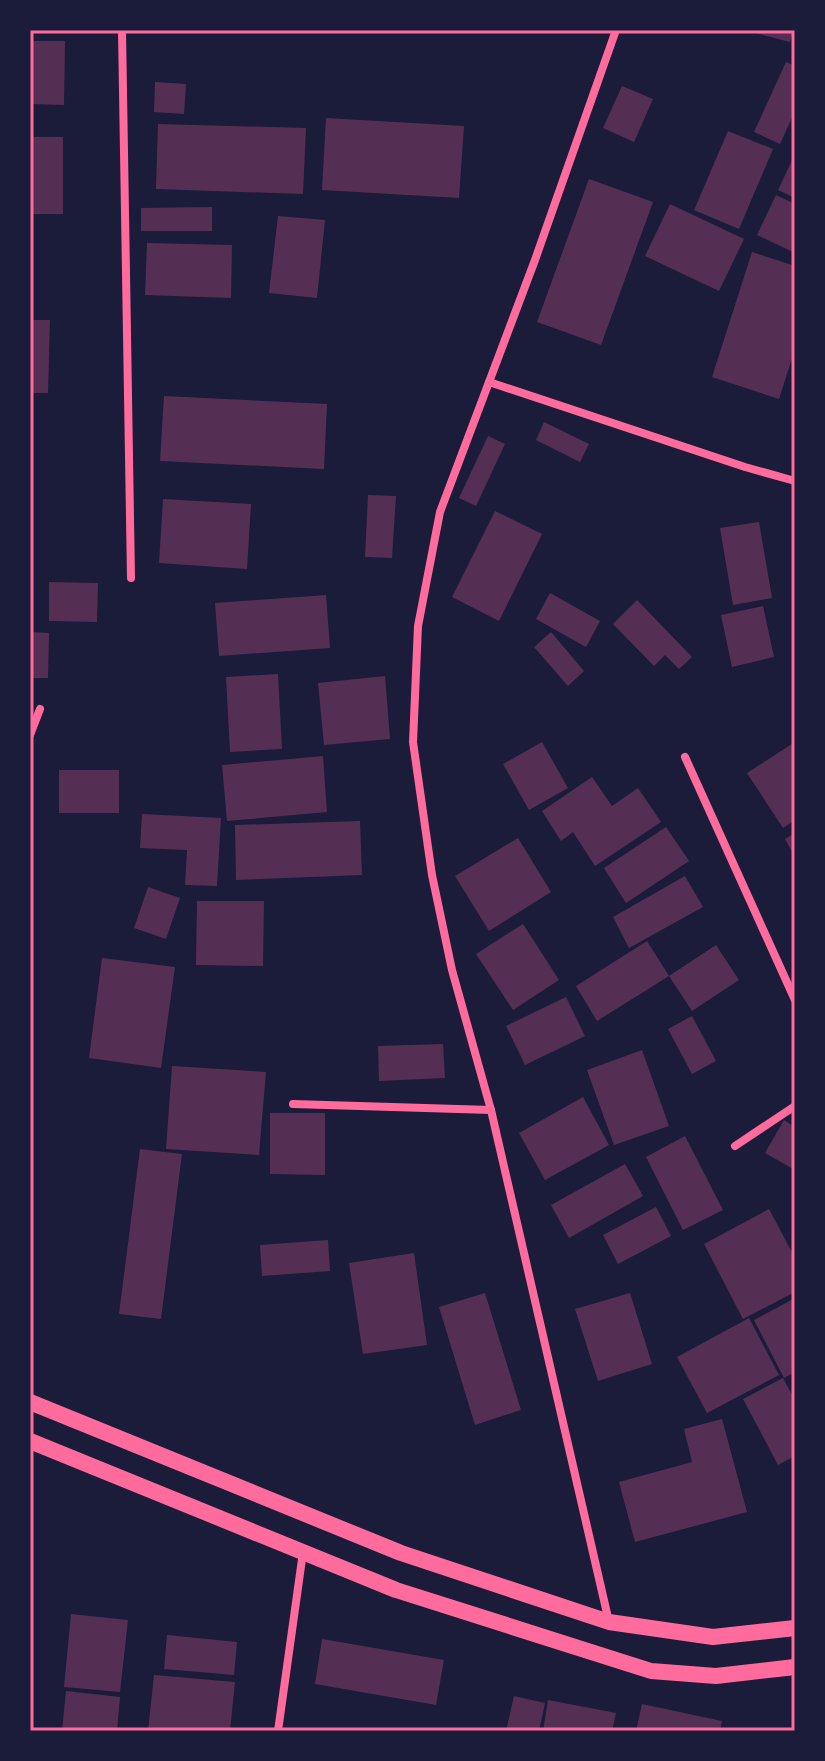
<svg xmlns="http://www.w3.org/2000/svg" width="825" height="1761" font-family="Montserrat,sans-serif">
<rect width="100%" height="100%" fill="#1b1b3a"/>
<!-- building -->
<g fill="#542f53">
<polygon points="744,30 793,30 790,42"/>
<polygon points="30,41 65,41 64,105 30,104"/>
<polygon points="786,62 795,66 795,111 780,144 754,132"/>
<polygon points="155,82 186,84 184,114 154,112"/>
<polygon points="622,86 653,99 634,142 603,128"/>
<polygon points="326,118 464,126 459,198 322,190"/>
<polygon points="158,124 306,128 303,194 156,189"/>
<polygon points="728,131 773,149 739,229 694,210"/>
<rect x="30" y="137" width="33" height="77"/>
<polygon points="793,158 795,159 795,198 778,190"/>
<polygon points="589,179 653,202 601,345 537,322"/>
<polygon points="776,195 795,204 795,253 757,235"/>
<polygon points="670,204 744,239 719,291 645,256"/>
<polygon points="212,207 212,231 141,231 141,208"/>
<polygon points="278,216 325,220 317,298 269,293"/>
<polygon points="147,243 232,245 231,298 145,295"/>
<polygon points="752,252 795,266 795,349 779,399 712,377"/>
<polygon points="30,320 50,320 48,393 30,393"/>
<polygon points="164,396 327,404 324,469 160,461"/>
<polygon points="544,422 589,444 580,462 536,440"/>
<polygon points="488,436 505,444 476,506 459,498"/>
<polygon points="368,495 396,496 392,558 365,557"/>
<polygon points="163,499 251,504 247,569 159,563"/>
<polygon points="495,511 542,534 499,621 452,597"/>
<polygon points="759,522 772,598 733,605 720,528"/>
<polygon points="49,582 98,583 97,622 49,621"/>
<polygon points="550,593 600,621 586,647 536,619"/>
<polygon points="326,595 330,648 219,656 215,603"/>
<polygon points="637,600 692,657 679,669 665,655 654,666 613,624"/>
<polygon points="763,606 774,657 732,667 721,615"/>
<polygon points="30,632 49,633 48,678 30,678"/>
<polygon points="551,632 584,671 568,686 534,647"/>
<polygon points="278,674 282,749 230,752 226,677"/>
<polygon points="385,676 390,739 324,745 318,683"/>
<polygon points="542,742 568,788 529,810 503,764"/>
<polygon points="795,742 795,820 783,828 747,773"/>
<polygon points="323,756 327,812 227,821 222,765"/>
<rect x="59" y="770" width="60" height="43"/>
<polygon points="592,777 612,806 638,788 661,822 595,866 573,832 561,841 542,811"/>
<polygon points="142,814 221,818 217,886 185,885 187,850 140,848"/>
<polygon points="360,821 362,875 236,880 235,825"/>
<polygon points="666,827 689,861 626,903 604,868"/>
<polygon points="795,833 795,857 785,839"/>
<polygon points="518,838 551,892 489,931 455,876"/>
<polygon points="685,876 703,907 629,948 613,917"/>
<polygon points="148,887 180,898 166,939 134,928"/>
<polygon points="197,901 264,901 263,966 196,965"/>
<polygon points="523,924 559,980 513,1010 476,954"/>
<polygon points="647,941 669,976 597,1021 576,986"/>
<polygon points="716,945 739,980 692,1011 669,976"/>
<polygon points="102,958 175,967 161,1068 89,1058"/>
<polygon points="566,997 585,1036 525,1065 506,1026"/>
<polygon points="692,1016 716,1061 692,1074 668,1029"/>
<polygon points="443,1044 445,1078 379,1081 378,1046"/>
<polygon points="642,1050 669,1126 614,1145 587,1070"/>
<polygon points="172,1066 266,1072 259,1155 166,1149"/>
<polygon points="583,1097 609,1145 545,1180 519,1133"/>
<polygon points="270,1113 325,1113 325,1175 270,1174"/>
<polygon points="784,1120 795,1127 795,1170 765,1153"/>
<polygon points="685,1136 723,1210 683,1230 646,1157"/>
<polygon points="140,1149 182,1154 161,1319 119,1314"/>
<polygon points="625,1164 643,1196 569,1238 551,1205"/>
<polygon points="656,1207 671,1236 618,1264 603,1235"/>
<polygon points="769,1209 795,1258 795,1292 743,1319 704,1244"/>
<polygon points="328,1240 330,1271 262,1276 260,1245"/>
<polygon points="414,1253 427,1345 363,1354 349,1263"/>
<polygon points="485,1293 521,1410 475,1425 439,1307"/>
<polygon points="630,1293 652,1364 598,1381 575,1309"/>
<polygon points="795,1298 795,1372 784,1378 754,1320"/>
<polygon points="749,1318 779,1375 707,1413 677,1357"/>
<polygon points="783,1378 795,1400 795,1456 778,1465 743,1399"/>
<polygon points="722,1419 747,1512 635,1542 619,1482 692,1462 684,1429"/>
<polygon points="71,1614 128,1620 120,1692 64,1687"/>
<polygon points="167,1635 237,1642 234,1675 164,1669"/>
<polygon points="322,1639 444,1660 436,1705 315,1684"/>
<polygon points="154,1675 235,1682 230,1731 148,1731"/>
<polygon points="66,1691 120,1697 117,1731 62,1731"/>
<polygon points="514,1696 545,1703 539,1731 506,1731"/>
<polygon points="548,1700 616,1713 612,1731 543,1731"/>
<polygon points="642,1704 722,1721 720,1731 636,1731"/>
</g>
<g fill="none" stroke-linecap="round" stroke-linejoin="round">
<!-- minor -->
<g stroke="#ff6b9d" stroke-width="8">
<polyline points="122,30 131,578"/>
<polyline points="489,382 745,467 795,481"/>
<polyline points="30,735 40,709"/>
<polyline points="685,757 795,1000"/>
<polyline points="293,1104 491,1110"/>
<polyline points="735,1146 795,1106"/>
<polyline points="609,1622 491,1110 452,970 432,875 413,742 418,626 440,512 535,260 616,30"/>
<polyline points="278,1731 303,1552"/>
</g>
<!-- secondary -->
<g stroke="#ff6b9d" stroke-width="16">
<polyline points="30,1402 401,1553 609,1622 713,1637 795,1628"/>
<polyline points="30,1441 396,1590 651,1671 716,1676 795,1667"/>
</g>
</g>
<!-- border -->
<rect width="825" height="1761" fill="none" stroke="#1b1b3a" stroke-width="64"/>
<rect x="32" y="32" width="761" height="1697" fill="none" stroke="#ff6b9d" stroke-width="3"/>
</svg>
